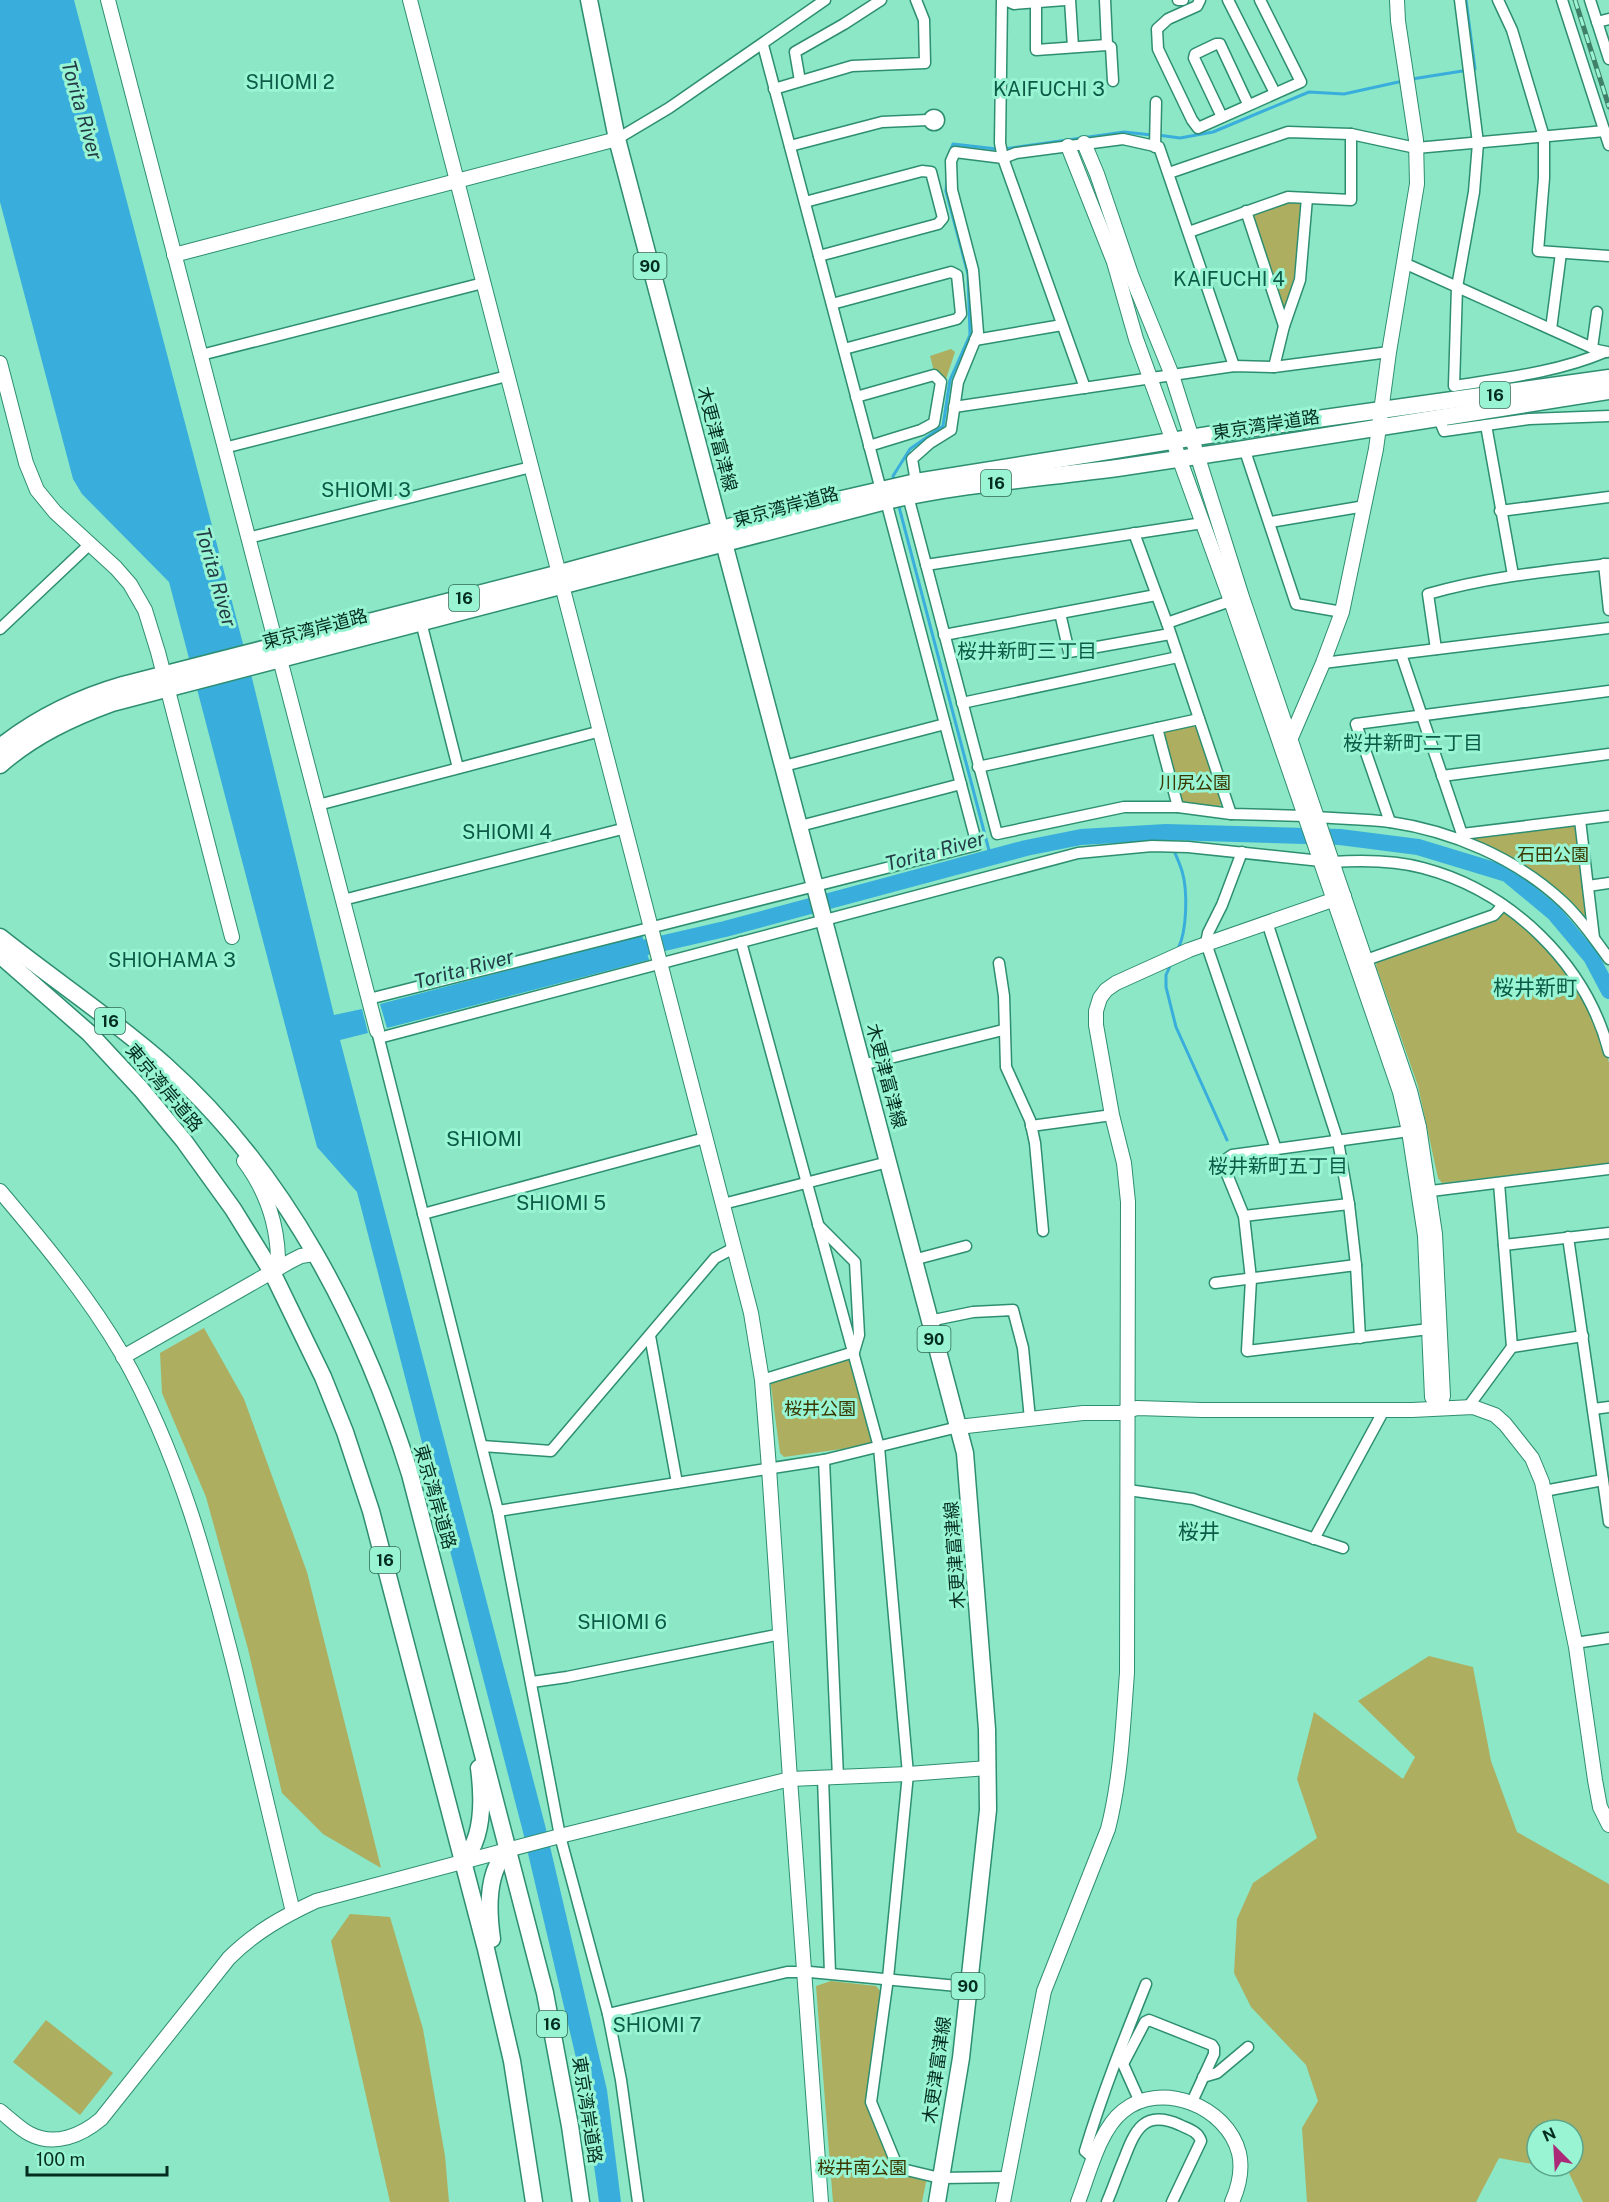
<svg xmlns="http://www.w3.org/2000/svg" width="1609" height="2202" font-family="'Public Sans','Noto Sans JP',sans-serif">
<rect width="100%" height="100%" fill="#8be7c5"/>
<!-- green -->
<g fill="#aeae60">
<polygon points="1287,200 1300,201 1303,205 1296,281 1284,310 1253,217 1254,213"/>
<polygon points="951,349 955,352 946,379 934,371 930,356"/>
<polygon points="1195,724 1222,802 1220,806 1183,803 1180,800 1162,734 1164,730"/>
<polygon points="1575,826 1590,925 1553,888 1514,859 1468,837"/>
<polygon points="1505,913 1540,939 1579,988 1603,1040 1609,1063 1609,1164 1442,1183 1438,1178 1418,1086 1376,966 1377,961"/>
<polygon points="204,1328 244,1399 307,1572 381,1868 323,1834 282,1793 248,1649 206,1497 162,1393 160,1353"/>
<polygon points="849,1355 873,1442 856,1447 784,1457 780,1453 770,1379"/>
<polygon points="1429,1656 1473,1667 1491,1761 1517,1832 1609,1884 1609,2202 1583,2202 1568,2171 1541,2166 1573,2166 1573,2130 1537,2130 1537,2165 1499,2158 1476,2202 1307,2202 1302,2128 1318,2101 1306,2065 1251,2007 1234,1973 1237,1919 1253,1883 1317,1838 1297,1779 1314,1712 1403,1779 1415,1757 1358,1701"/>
<polygon points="350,1914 390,1917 423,2029 445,2156 449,2202 390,2202 331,1941"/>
<polygon points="831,1981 876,1986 881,1992 868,2102 897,2170 927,2177 922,2202 833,2202 816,1986"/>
<polygon points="46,2020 113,2073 80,2115 13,2062"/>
</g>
<!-- water -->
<g fill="#39aedc">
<polygon points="0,0 74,0 252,678 334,1015 362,1009 368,1033 340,1040 545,1825 607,2090 621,2202 599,2202 584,2092 523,1832 357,1192 317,1147 169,582 82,494 73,479 0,202"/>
<polygon points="642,935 649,960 387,1028 380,1004"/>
</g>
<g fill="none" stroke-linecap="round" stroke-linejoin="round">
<!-- stream -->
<g stroke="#39aedc" stroke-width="3">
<polyline points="1412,79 1475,69 1466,0"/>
<polyline points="1158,135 1180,138 1213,132 1309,92 1344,94 1403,81"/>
<polyline points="951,149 953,144 997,149"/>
<polyline points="1004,149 1124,132 1152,135"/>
<polyline points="894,481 893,476 910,449 943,426 950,380 970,335 968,274 946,191 947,179"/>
<polyline points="898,503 991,858"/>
<path d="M 1166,832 C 1171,845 1178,858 1182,871 C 1188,891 1187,931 1178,949"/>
<polyline points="1171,964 1166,975 1166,987 1176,1027 1227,1140"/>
</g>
<!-- river -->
<polyline stroke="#39aedc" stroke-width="16" points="625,952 725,929 1026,848 1081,837 1166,832 1340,837 1418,847 1507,874 1554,913 1591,957 1609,991"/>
<!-- minor casing -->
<g stroke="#2e8e71" stroke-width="13">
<g id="minor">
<polyline points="1002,0 1000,143 1003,158 1085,388"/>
<polyline points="1005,0 1014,4 1065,0"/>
<polyline points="1070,0 1073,47"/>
<polyline points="1105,0 1107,45"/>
<polyline points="1178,0 1183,0"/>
<polyline points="1200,0 1197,6 1168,19 1157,29 1158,49 1192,120 1198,128 1301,82 1260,0"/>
<polyline points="1228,0 1275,93"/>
<path d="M 1460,0 L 1478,143 L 1474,192 L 1457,287 L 1454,386 C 1505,378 1558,372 1605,352"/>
<polyline points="1498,0 1512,30 1544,137 1544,178 1538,251 1609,256"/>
<polyline points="1562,0 1609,145"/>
<polyline points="1590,0 1609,59"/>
<polyline points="1036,2 1036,50 1107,45 1111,47 1113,81"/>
<polyline points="1597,22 1609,19"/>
<polyline points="763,45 881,490"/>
<polyline points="800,81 795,52 844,24 881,0"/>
<polyline points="774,89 852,66 925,63 924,20 916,0"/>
<circle cx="934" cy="120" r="5"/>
<polyline points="1222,117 1194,58 1195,54 1216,44 1220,44 1248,104"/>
<polyline points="617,139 669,108 825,0"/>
<polyline points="790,146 882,122 928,120"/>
<polyline points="1155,147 1156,102"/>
<polyline points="1169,173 1288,132 1351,134 1416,148 1605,131"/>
<polyline points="805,202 922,171 931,172 943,218 938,224 819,256"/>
<polyline points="1246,211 1284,326"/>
<polyline points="1189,232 1288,197 1351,200 1351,134"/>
<polyline points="1404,263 1597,350 1607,352"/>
<polyline points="832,304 951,272 957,275 961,314 957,319 844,349"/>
<polyline points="1551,329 1561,253"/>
<polyline points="975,340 1062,325"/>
<polyline points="1592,348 1597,312"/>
<polyline points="201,355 483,283"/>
<polyline points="1274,367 1284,326 1300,280 1307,198"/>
<polyline points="856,397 934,375 941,382 934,423 921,430 869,446"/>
<polyline points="954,407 1234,366 1274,367 1389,352"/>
<polyline points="1439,419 1444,431 1529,419 1609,416"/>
<polyline points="1486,425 1513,575"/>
<polyline points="224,448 507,376"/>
<polyline points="1244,448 1296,604 1342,612"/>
<polyline points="916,482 912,459 930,443 951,430 958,382 978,333 973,270 952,190 951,161 955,152 1003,158 1016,153 1123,139 1159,147 1234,366"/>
<polyline points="908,496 997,834 1124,807 1178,807 1231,814 1305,816"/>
<polyline points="1500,511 1609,497"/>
<polyline points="1270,522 1365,506"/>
<polyline points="1134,533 1167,623 1231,814"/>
<polyline points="248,538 531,467"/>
<polyline points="1604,564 1609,610"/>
<polyline points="926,565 1203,523"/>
<polyline points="1060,613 1069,652 1170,634"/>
<polyline points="421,622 458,768"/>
<polyline points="1167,623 1236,599"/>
<polyline points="0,629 90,544"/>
<polyline points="944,635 1156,595"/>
<path d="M 1436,649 L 1428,594 C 1487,577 1548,571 1609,564"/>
<polyline points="1401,654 1464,840"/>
<polyline points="1323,663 1609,628"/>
<polyline points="962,703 1178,657"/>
<polyline points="1157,728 1178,807"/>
<polyline points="784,766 945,724"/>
<polyline points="978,767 1199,719"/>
<polyline points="1442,776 1609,754"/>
<polyline points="318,805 601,731"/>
<path d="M 1316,817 C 1341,819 1366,819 1390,822 C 1452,831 1516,858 1563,902 C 1580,918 1595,939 1609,959"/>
<polyline points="1580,820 1594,938"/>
<polyline points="1390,822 1356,724 1609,691"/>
<polyline points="800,826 961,784"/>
<polyline points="1462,834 1609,816"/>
<polyline points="1242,852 1222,905 1208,933 1206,943 1276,1149"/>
<path d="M 1332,862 C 1362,860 1394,860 1423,868 C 1510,891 1586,963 1609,1052"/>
<polyline points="1588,886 1609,883"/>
<polyline points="343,900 626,828"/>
<polyline points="1267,922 1338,1141 1349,1204 1356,1265 1360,1338"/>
<polyline points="741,942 879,1447 908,1774 888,1978 871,2102 898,2168 940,2178 1008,2177"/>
<polyline points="1366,960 1494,915 1503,905"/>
<polyline points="999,963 1004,996 1006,1067 1030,1120 1035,1143 1043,1231"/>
<polyline points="369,999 977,845 886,501"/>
<polyline points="377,1031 498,1511 560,1836 608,2014 621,2080 638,2202"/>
<polyline points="379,1038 1078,853 1152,846 1188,847 1321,861"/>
<polyline points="862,1065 1003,1030"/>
<polyline points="1031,1126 1112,1115"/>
<polyline points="1409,1131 1232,1155 1222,1162 1244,1216 1251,1279 1247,1351 1429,1329"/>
<polyline points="1423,1192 1609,1169"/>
<polyline points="723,1204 888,1162"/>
<polyline points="423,1214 705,1138"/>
<polyline points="1244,1216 1349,1204"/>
<polyline points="1568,1237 1609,1522"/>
<polyline points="1504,1245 1609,1233"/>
<polyline points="913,1260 966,1246"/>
<polyline points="1215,1283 1356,1265"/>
<polyline points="929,1321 973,1312 1013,1310 1023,1348 1030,1419"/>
<polyline points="650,1336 677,1483"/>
<polyline points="1512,1347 1583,1336"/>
<polyline points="762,1380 854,1352 859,1335 855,1262 818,1225"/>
<polyline points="1468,1407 1512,1347 1499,1183"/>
<polyline points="1593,1409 1609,1407"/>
<polyline points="482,1446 551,1451 715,1258 734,1248"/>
<polyline points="824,1460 838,1777"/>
<polyline points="1128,1490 1193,1499 1343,1548"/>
<polyline points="1544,1491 1603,1480"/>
<polyline points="498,1511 824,1460 958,1427"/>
<polyline points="1314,1539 1384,1410"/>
<polyline points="1575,1643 1609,1638"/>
<polyline points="532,1682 567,1677 781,1634"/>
<polyline points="823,1778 830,1973"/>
<polyline points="608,2014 787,1972 810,1972 968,1987"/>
<polyline points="1203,2077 1217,2073 1248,2047"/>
<polyline points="1140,2102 1123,2064 1145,2022 1149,2020 1212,2045 1214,2048 1214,2054 1191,2104"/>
<path d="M 1094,2159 L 1085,2151 C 1102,2094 1124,2039 1146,1984"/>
<path d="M 1107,2202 C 1113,2188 1118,2173 1124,2159 C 1135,2130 1144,2109 1180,2125 C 1188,2129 1198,2131 1201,2141 L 1172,2202"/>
</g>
</g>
<!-- tertiary casing -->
<g stroke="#2e8e71" stroke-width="16">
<g id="tertiary">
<polyline points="108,0 377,1031"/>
<polyline points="410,0 751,1313 762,1380 769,1468 790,1779 821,2202"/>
<polyline points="1084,143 1097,174 1132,277 1172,375 1242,597 1410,1091 1419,1127 1435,1234 1443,1396 1439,1408"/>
<polyline points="1068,146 1114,262 1136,339 1231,601 1400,1092 1409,1131 1425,1236 1432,1397 1439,1408"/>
<polyline points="174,255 617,139"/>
<polyline points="0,363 26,463 37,490 55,512 116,568 130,584 145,610 158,652 232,937"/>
<polyline points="1288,741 1290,740 1323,663 1342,612 1376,449 1389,352 1417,184 1416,140 1398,21 1397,0"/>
<path d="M 244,1161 C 265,1189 277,1223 278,1258 L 278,1263 L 272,1272"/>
<path d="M 0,1191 C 44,1243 88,1296 122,1354 C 179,1454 208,1563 236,1674 C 255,1753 274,1832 293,1912"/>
<polyline points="123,1357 291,1261 301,1256 314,1254"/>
<polyline points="958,1427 1083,1413 1120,1413 1137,1408 1202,1410 1412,1410 1473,1407 1495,1415 1505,1424 1532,1458 1542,1482 1576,1647 1595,1780 1600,1807 1609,1825"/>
<path d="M 0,2111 C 9,2118 20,2129 30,2134 C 55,2147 82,2135 101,2119 L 229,1958 C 255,1932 284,1916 316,1901 L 560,1836 L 790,1779 L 908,1774 L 988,1768"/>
<path d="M 1003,2202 L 1044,1991 L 1108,1829 C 1121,1778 1123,1725 1127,1673 L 1128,1202 L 1124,1163 L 1112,1115 L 1096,1025 L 1096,1011 L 1100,998 L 1106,990 L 1116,983 L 1189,950 L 1344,896"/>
<path d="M 1078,2202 C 1089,2174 1099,2130 1123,2111 C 1161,2080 1227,2106 1239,2153 C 1243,2170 1239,2186 1232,2202"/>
</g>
</g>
<!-- primary casing -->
<g stroke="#2e8e71" stroke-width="19">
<polyline id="primary" points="589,0 617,139 965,1453 987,1729 988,1810 961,2058 937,2202"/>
</g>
<!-- trunk casing -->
<g stroke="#2e8e71" stroke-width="19">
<g id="trunk">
<path d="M 0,747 C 37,718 78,698 123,685 L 560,573 L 777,514 L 916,482 L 1246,429 L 1609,378"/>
<path d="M 0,765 C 33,736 71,718 112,703 L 886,501 C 965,483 1045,478 1124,467 C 1286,443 1448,417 1609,391"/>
<path d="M 0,937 C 54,980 113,1019 165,1065 C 285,1172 363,1323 410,1474 L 545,1993 L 570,2126 L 581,2202"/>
<polyline points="0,955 89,1033 141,1089 184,1141 233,1209 272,1272 323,1377 345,1432 371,1511 486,1949 512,2061 534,2202"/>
<path d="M 463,1861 C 484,1838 483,1798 479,1768"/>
<path d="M 492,1939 C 488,1911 486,1870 509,1849"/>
</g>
</g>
<!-- minor -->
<use href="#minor" stroke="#fff" stroke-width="10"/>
<!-- tertiary -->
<use href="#tertiary" stroke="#fff" stroke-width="14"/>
<!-- primary -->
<use href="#primary" stroke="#fff" stroke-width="16"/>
<!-- trunk -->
<use href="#trunk" stroke="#fff" stroke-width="16"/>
<!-- rail casing -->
<g stroke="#3f806a" stroke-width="5">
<polyline id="rail" points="1575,0 1609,107"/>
</g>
<!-- rail -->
<use href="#rail" stroke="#98f4d2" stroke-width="3" stroke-dasharray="9" stroke-linecap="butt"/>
</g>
<g text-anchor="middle" stroke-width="6" stroke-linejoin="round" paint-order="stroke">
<!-- shield labels -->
<g fill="#98f4d2" stroke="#306956" stroke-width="1.5">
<rect x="633.5" y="253" width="33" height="26" rx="4.5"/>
<rect x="1480" y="382" width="30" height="26" rx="4.5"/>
<rect x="981" y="470" width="30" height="26" rx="4.5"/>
<rect x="449" y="585" width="30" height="26" rx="4.5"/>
<rect x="95" y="1008" width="30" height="26" rx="4.5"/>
<rect x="917.5" y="1326" width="33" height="26" rx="4.5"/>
<rect x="370" y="1547" width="30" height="26" rx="4.5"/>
<rect x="951.5" y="1973" width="33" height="26" rx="4.5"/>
<rect x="537" y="2011" width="30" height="26" rx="4.5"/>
</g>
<g font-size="16" font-weight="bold" fill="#032d21">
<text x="650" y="272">90</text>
<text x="1495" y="401">16</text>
<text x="996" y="489">16</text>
<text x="464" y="604">16</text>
<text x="110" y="1027">16</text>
<text x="934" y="1345">90</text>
<text x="385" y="1566">16</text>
<text x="968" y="1992">90</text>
<text x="552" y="2030">16</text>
</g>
<!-- street labels -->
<g font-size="18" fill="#032d21" stroke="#98f4d2">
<text transform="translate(1266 425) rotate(-9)" y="6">東京湾岸道路</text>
<text transform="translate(717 439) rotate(75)" y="6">木更津富津線</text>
<text transform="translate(786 507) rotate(-15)" y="6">東京湾岸道路</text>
<text transform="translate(315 629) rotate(-15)" y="6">東京湾岸道路</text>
<text transform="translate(886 1076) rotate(75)" y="6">木更津富津線</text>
<text transform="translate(164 1088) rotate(50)" y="6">東京湾岸道路</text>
<text transform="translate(435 1497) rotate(74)" y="6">東京湾岸道路</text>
<text transform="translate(955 1555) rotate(-94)" y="6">木更津富津線</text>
<text transform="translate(937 2070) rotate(-82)" y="6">木更津富津線</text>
<text transform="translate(587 2110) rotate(81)" y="6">東京湾岸道路</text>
</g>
<!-- park labels -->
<g font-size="18" fill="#393800" stroke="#98f4d2">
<text x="1195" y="789">川尻公園</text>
<text x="1553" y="861">石田公園</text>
<text x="820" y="1415">桜井公園</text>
<text x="862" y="2174">桜井南公園</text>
</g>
<!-- neighbourhood labels -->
<g font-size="20" fill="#0b5b46" stroke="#98f4d2">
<text x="290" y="89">SHIOMI 2</text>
<text x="1049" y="96">KAIFUCHI 3</text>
<text x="1229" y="286">KAIFUCHI 4</text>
<text x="366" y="497">SHIOMI 3</text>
<text x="1027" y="658">桜井新町三丁目</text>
<text x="1413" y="750">桜井新町二丁目</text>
<text x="507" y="839">SHIOMI 4</text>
<text x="172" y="967">SHIOHAMA 3</text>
<text x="1278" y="1173">桜井新町五丁目</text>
<text x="561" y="1210">SHIOMI 5</text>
<text x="622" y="1629">SHIOMI 6</text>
<text x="657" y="2032">SHIOMI 7</text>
</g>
<!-- water labels -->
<g font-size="20" font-style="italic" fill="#223b46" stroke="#98f4d2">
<text transform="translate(82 110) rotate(74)" y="7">Torita River</text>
<text transform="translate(216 577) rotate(74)" y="7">Torita River</text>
<text transform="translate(935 851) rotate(-15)" y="7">Torita River</text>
<text transform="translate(464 969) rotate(-15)" y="7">Torita River</text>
</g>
<!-- quarter labels -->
<g font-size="21" fill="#0b5b46" stroke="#98f4d2">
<text x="1535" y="995">桜井新町</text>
<text x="484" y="1146">SHIOMI</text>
<text x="1199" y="1539">桜井</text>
</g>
</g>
<!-- north arrow -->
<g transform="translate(1555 2148) rotate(336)"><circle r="28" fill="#98f4d2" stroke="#5ca48b" stroke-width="1.5"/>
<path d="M0-4.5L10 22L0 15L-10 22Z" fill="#ab2a77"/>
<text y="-9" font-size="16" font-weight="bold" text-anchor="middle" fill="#032d21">N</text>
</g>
<!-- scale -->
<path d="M27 2166v9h140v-9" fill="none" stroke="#032d21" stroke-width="3"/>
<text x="36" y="2166" font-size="18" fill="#032d21" stroke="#98f4d2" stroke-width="4.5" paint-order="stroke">100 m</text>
</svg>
